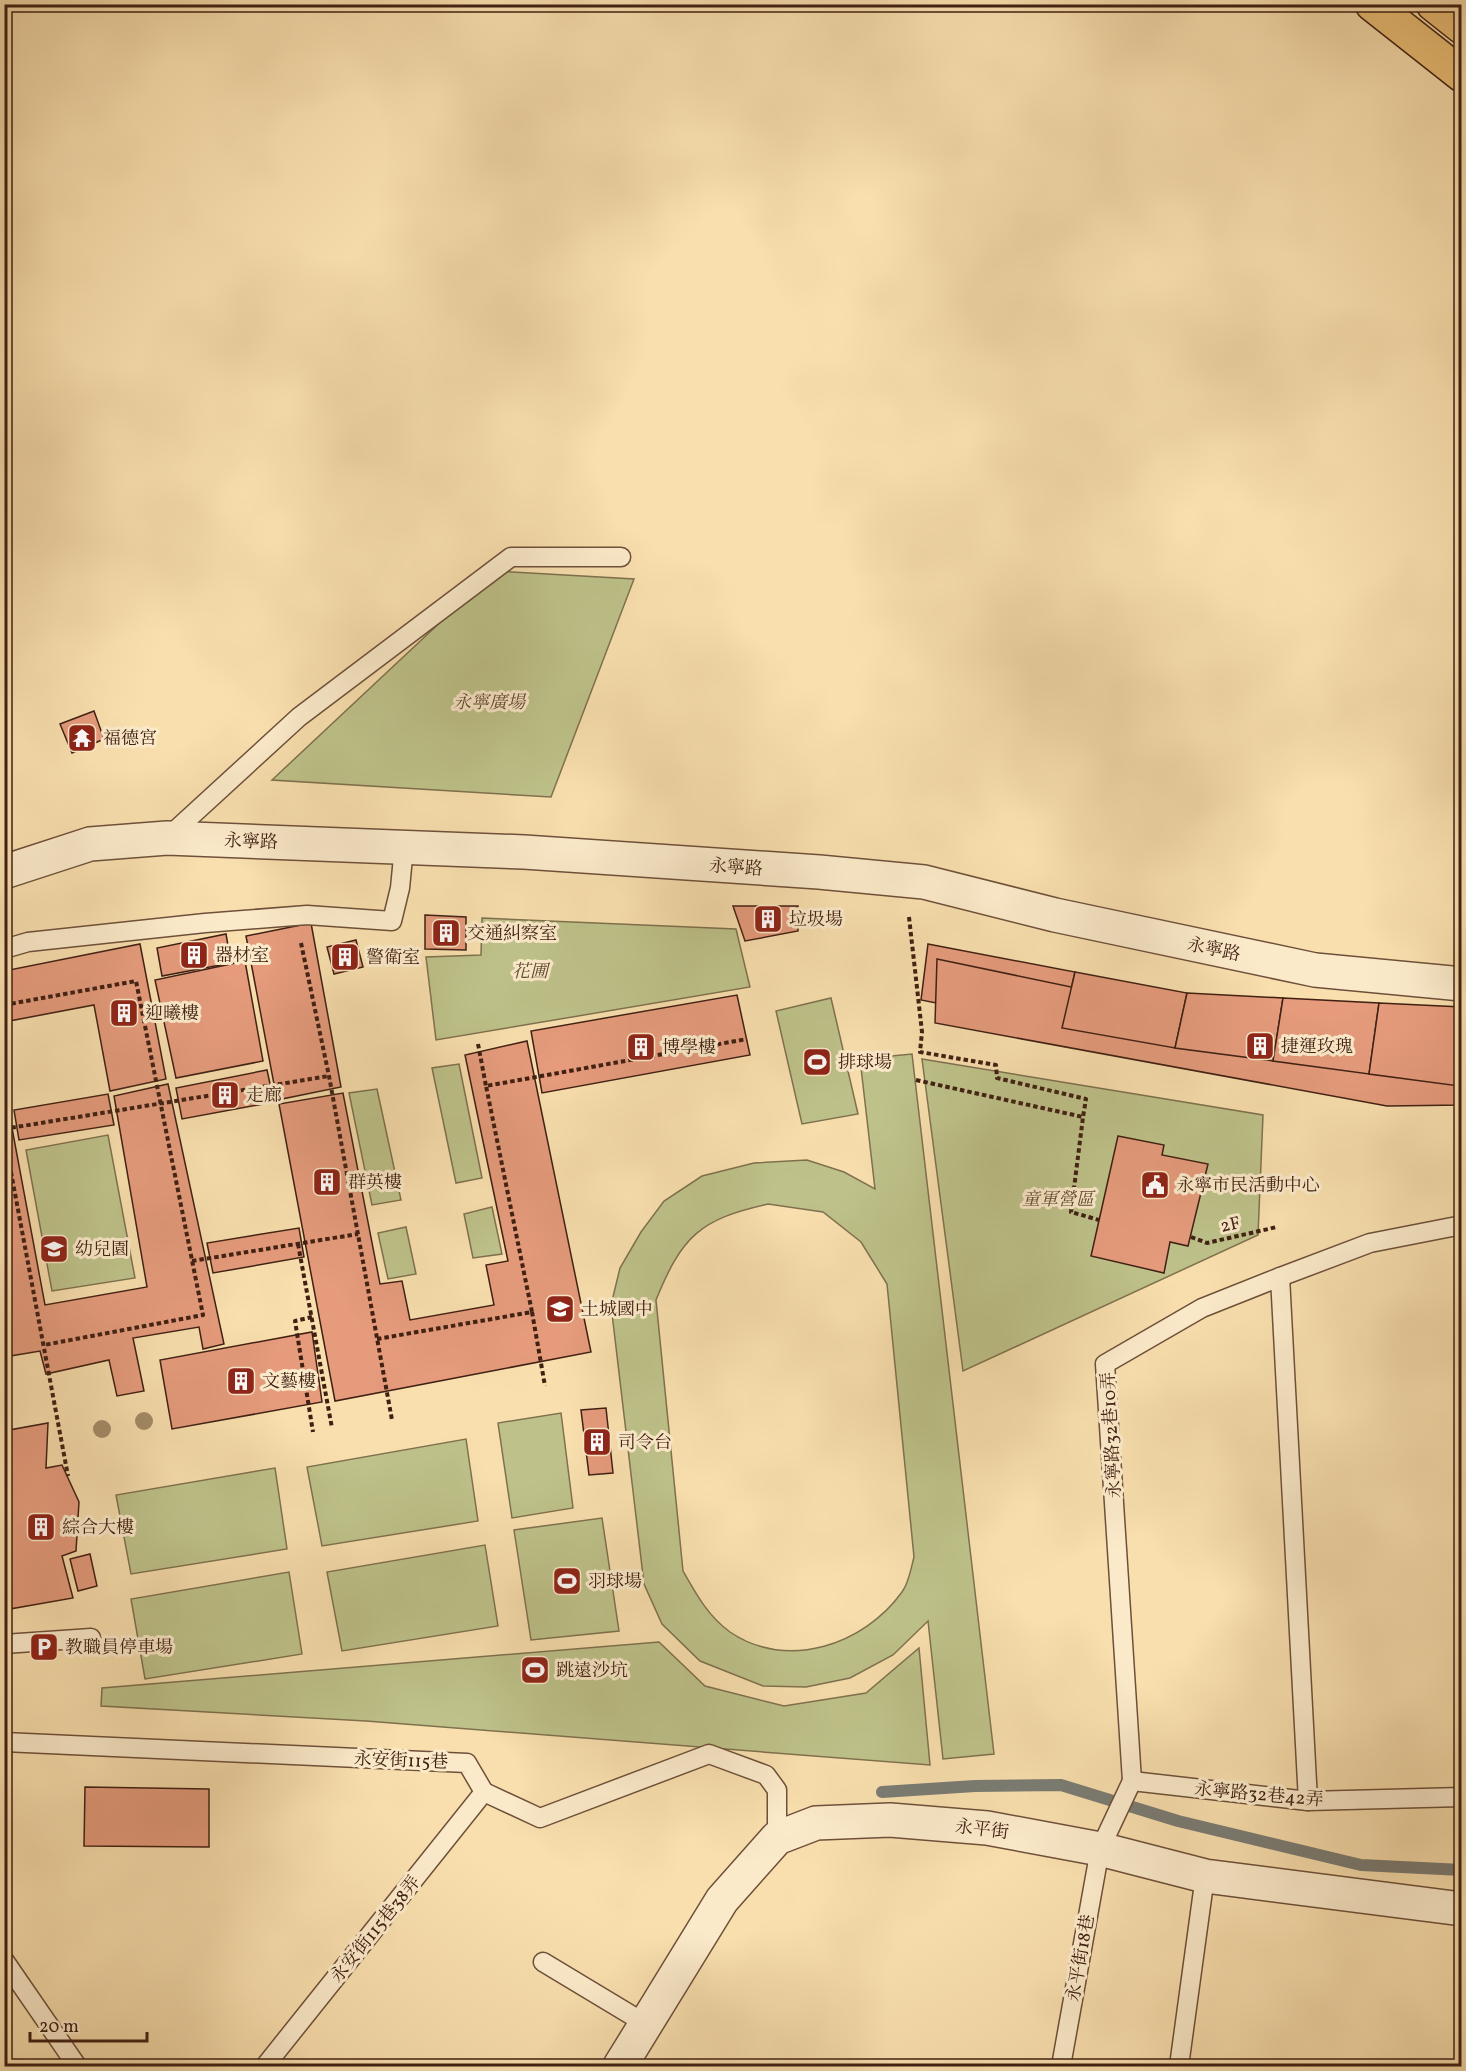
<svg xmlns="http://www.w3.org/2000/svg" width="1466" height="2071" font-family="Vollkorn,'Noto Serif TC',serif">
<rect width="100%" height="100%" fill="#f9dfae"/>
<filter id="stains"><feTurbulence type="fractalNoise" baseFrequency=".00333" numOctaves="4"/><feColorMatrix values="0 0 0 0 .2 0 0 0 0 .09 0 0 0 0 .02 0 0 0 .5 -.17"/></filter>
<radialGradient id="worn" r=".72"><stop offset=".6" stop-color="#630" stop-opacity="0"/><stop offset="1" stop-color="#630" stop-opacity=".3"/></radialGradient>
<!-- green -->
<g fill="#bec28a" stroke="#7f714e" stroke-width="1.5" fill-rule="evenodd">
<polygon points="495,571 634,579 551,797 272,780"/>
<polygon points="482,918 736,929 750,987 436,1040 426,957 481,955"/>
<polygon points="831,998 858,1114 802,1124 776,1011"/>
<path d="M 912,1054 L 994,1754 L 943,1759 L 928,1621 L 893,1655 L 850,1678 L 806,1687 L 763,1686 L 700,1661 L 662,1624 L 644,1584 L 611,1305 L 620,1268 L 641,1232 L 664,1201 L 702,1176 L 754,1163 L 807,1160 L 844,1172 L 875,1189 L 860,1059 ZM 768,1204 L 823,1212 L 861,1242 L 887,1284 L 914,1557 C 911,1568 909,1583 902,1592 C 864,1645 787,1671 730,1632 C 708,1616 696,1594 683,1571 L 656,1300 C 682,1236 700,1219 768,1204 Z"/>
<polygon points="922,1059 1263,1115 1258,1235 963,1371"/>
<polygon points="459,1064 482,1178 456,1183 432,1068"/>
<polygon points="377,1089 401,1200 372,1205 349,1093"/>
<polygon points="108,1135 135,1278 52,1291 26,1150"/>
<polygon points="492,1207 502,1254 473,1258 464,1214"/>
<polygon points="406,1227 416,1274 388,1279 378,1233"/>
<polygon points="561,1413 573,1508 512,1518 498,1423"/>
<polygon points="466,1439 478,1521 322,1546 307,1467"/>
<polygon points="275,1468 287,1549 131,1574 116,1495"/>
<polygon points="602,1518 619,1631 531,1640 514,1530"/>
<polygon points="485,1545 498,1626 342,1651 327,1572"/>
<polygon points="289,1572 302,1654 145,1679 131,1599"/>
<polygon points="659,1642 705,1686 784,1706 866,1693 919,1648 930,1765 366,1721 101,1706 102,1688"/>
</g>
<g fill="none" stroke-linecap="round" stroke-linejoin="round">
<!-- stream -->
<polyline stroke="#7a7c74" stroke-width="12" points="882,1792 975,1786 1061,1785 1178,1821 1361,1865 1462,1870"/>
</g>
<!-- building -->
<g fill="#e59b7c" stroke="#402013" stroke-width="1.5">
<polygon points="94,711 104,739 72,753 60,724"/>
<polygon points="733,906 798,906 798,931 745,941"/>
<polygon points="425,915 466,917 466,950 425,949"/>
<polygon points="311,923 341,1087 277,1100 246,936"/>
<polygon points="226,934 231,963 162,976 157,948"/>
<polygon points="356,940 363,967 334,974 327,947"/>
<polygon points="140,944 166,1079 110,1091 94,1005 4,1022 4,971"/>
<polygon points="928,944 1075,972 1062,1028 921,1000"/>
<polygon points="937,959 1148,1003 1399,1027 1462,1029 1462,1105 1387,1106 935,1023"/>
<polygon points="245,961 263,1061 176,1078 155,980"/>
<polygon points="1075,972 1187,993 1175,1048 1062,1028"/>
<polygon points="1187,993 1283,998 1273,1061 1175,1048"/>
<polygon points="737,995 750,1055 542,1093 531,1031"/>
<polygon points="1283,998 1379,1003 1369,1074 1273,1061"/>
<polygon points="1379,1003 1462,1007 1459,1086 1369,1074"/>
<polygon points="527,1041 591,1352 335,1401 279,1104 343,1093 380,1284 402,1281 410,1320 494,1305 486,1265 508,1261 465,1055"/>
<polygon points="267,1070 274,1102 182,1119 176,1088"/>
<polygon points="168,1084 224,1344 203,1349 199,1327 133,1338 144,1391 117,1396 109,1360 46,1374 40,1351 4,1357 4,1113 9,1112 45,1305 147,1287 114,1096"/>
<polygon points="4,1089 8,1110 4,1110"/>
<polygon points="108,1094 114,1125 19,1140 14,1110"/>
<polygon points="1118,1136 1164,1145 1162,1155 1208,1164 1188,1246 1170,1242 1164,1273 1091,1256"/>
<polygon points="299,1228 304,1257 213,1273 207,1243"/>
<polygon points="312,1332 322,1402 172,1429 160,1360"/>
<polygon points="606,1408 613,1473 589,1475 581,1410"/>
<polygon points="48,1423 46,1468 62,1465 79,1502 76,1551 62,1556 73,1598 4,1610 4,1431"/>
<polygon points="90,1554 97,1586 78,1591 70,1559"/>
<polygon points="85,1787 209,1789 209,1847 84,1846"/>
</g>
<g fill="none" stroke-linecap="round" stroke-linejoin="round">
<!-- service casing -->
<g stroke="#6e503a" stroke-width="21">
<g id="service">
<polyline points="167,838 299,717 511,557 621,557"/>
<polyline points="4,949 28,942 205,923 307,915 392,921 400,888 404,847"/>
<polyline points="1280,1277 1308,1801"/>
<polyline points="4,1644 91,1638"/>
<polyline points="4,1742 467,1763 484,1792 540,1818 709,1754 766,1775 777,1790 777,1838"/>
<polyline points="1132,1781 1105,1364 1202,1308 1280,1277 1370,1243 1462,1225"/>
<polyline points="4,1960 77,2066"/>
<polyline points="543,1962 646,2024"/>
<polyline points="265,2066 484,1792"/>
<polyline points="1061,2066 1100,1849 1132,1781 1308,1801 1462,1797"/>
<polyline points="1179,2066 1205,1876"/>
</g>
</g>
<!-- minor casing -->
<g stroke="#6e503a" stroke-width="36">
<g id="minor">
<polyline points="4,872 90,844 167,838 524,852 819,872 924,882 1055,915 1315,970 1462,984"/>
<polyline points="620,2066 722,1900 777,1838 816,1823 890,1820 987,1828 1100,1849 1205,1876 1462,1909"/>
</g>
</g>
<!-- motorway casing -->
<g stroke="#402013" stroke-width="36">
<g id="motorway">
<polyline points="1372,4 1462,75"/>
<polyline points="1433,4 1462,27"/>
</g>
</g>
<!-- path -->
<g stroke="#402013" stroke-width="4" stroke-dasharray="4.5 3" stroke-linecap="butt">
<polyline points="909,917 922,1032 920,1052 996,1065 997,1078 1086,1099 1083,1117"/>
<polyline points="301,943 329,1076 392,1420"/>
<polyline points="4,1005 136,981 203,1315 44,1345"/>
<polyline points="478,1044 486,1086"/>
<polyline points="916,1080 1083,1117 1071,1212 1099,1220"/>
<polyline points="4,1129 329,1076"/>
<polyline points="4,1135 68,1476"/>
<polyline points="1191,1237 1207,1243 1277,1227"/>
<polyline points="298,1244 332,1428"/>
<polyline points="192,1261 358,1234"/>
<polyline points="532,1312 545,1386"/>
<polyline points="312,1317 295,1321 313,1432"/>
<polyline points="377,1339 532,1312 486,1086 747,1039"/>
</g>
<!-- service -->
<use href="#service" stroke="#fbeaca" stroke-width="18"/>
<!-- minor -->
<use href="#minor" stroke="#fbeaca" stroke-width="33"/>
<!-- motorway -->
<use href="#motorway" stroke="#ecc077" stroke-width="33"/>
</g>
<!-- trees -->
<g fill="#a58c69">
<circle cx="144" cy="1421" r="9"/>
<circle cx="102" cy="1429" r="9"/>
</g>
<!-- icons -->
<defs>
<g id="temple-square" transform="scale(1.5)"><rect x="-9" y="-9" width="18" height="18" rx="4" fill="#8f2418" stroke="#fbeaca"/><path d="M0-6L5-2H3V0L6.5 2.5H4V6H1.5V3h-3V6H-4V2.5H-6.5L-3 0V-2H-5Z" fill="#fff"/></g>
<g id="building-square" transform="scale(1.5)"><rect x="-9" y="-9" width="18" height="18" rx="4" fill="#8f2418" stroke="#fbeaca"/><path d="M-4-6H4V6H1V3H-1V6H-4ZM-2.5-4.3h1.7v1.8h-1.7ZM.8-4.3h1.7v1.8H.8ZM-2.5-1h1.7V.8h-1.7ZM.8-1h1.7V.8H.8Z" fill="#fff"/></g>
<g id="stadium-square" transform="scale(1.5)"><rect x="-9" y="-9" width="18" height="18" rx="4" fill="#8f2418" stroke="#fbeaca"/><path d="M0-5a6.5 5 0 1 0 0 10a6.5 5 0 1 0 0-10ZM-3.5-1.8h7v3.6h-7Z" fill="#fff"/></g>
<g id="civic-square" transform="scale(1.5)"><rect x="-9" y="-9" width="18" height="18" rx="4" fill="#8f2418" stroke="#fbeaca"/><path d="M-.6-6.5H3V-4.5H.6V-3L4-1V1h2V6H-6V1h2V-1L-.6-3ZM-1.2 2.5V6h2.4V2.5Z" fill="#fff"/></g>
<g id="school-square" transform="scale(1.5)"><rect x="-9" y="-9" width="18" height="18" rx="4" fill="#8f2418" stroke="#fbeaca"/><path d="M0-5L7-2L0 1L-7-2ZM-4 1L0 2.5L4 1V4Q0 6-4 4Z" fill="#fff"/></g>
<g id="parking-square" transform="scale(1.5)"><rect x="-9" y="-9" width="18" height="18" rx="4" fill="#8f2418" stroke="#fbeaca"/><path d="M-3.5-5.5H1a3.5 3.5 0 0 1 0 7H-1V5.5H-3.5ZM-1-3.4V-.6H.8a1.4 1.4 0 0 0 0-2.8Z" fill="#fff"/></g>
</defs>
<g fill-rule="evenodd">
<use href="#temple-square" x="82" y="738"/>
<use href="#building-square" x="768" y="919"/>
<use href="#building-square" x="446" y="933"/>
<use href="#building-square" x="194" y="955"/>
<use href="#building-square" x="345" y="957"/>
<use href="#building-square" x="124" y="1013"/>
<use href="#building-square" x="1260" y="1046"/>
<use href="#building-square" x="641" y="1047"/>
<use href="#stadium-square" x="817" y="1062"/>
<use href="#building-square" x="225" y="1095"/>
<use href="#building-square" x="327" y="1182"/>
<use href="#civic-square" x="1155" y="1185"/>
<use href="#school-square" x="54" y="1249"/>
<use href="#school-square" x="560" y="1309"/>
<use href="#building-square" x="241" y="1381"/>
<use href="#building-square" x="597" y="1442"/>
<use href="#building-square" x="41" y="1527"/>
<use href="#stadium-square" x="567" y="1581"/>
<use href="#parking-square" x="44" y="1647"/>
<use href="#stadium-square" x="535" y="1670"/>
</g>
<g text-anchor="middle" stroke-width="6" stroke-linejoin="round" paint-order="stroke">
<!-- park labels -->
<g font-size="18" font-style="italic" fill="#604831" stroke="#fbeaca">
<text x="489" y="708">永寧廣場</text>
<text x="530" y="977">花圃</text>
<text x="1058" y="1205">童軍營區</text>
</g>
<!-- poi labels -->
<g font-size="18" fill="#402013" stroke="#fbeaca" text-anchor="start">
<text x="103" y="744">福德宮</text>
<text x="789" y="925">垃圾場</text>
<text x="467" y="939">交通糾察室</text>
<text x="215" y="961">器材室</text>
<text x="366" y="963">警衛室</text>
<text x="145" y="1019">迎曦樓</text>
<text x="1281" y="1052">捷運玫瑰</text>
<text x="662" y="1053">博學樓</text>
<text x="838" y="1068">排球場</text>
<text x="246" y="1101">走廊</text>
<text x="348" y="1188">群英樓</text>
<text x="1176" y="1191">永寧市民活動中心</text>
<text x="75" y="1255">幼兒園</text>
<text x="581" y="1315">土城國中</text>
<text x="262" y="1387">文藝樓</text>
<text x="618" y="1448">司令台</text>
<text x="62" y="1533">綜合大樓</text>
<text x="588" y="1587">羽球場</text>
<text x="65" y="1653">教職員停車場</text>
<text x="556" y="1676">跳遠沙坑</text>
</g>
<!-- street labels -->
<g font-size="18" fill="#402013" stroke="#fbeaca">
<text transform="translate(251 841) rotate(2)" y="6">永寧路</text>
<text transform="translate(736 867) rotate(4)" y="6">永寧路</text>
<text transform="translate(1214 949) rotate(12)" y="6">永寧路</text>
<text transform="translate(1230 1224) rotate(-13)" y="6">2F</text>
<text transform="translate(1111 1435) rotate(-93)" y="6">永寧路32巷10弄</text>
<text transform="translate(401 1760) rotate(2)" y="6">永安街115巷</text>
<text transform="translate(1259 1794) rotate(5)" y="6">永寧路32巷42弄</text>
<text transform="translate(982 1829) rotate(7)" y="6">永平街</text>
<text transform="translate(375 1929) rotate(-51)" y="6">永安街115巷38弄</text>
<text transform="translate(1080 1958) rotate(-80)" y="6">永平街18巷</text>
</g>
</g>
<!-- margin -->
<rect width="1466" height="2071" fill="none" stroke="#f9dfae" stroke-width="24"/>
<rect x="6" y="6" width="1454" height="2059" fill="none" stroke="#402013" stroke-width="3"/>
<rect x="12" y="12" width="1442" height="2047" fill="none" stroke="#402013" stroke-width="1.5"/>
<!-- scale -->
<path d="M30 2032v9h117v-9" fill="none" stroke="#402013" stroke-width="3"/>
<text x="39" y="2032" font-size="18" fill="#402013" stroke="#fbeaca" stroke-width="4.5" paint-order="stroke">20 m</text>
<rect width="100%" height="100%" filter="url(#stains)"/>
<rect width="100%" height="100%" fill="url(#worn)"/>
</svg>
